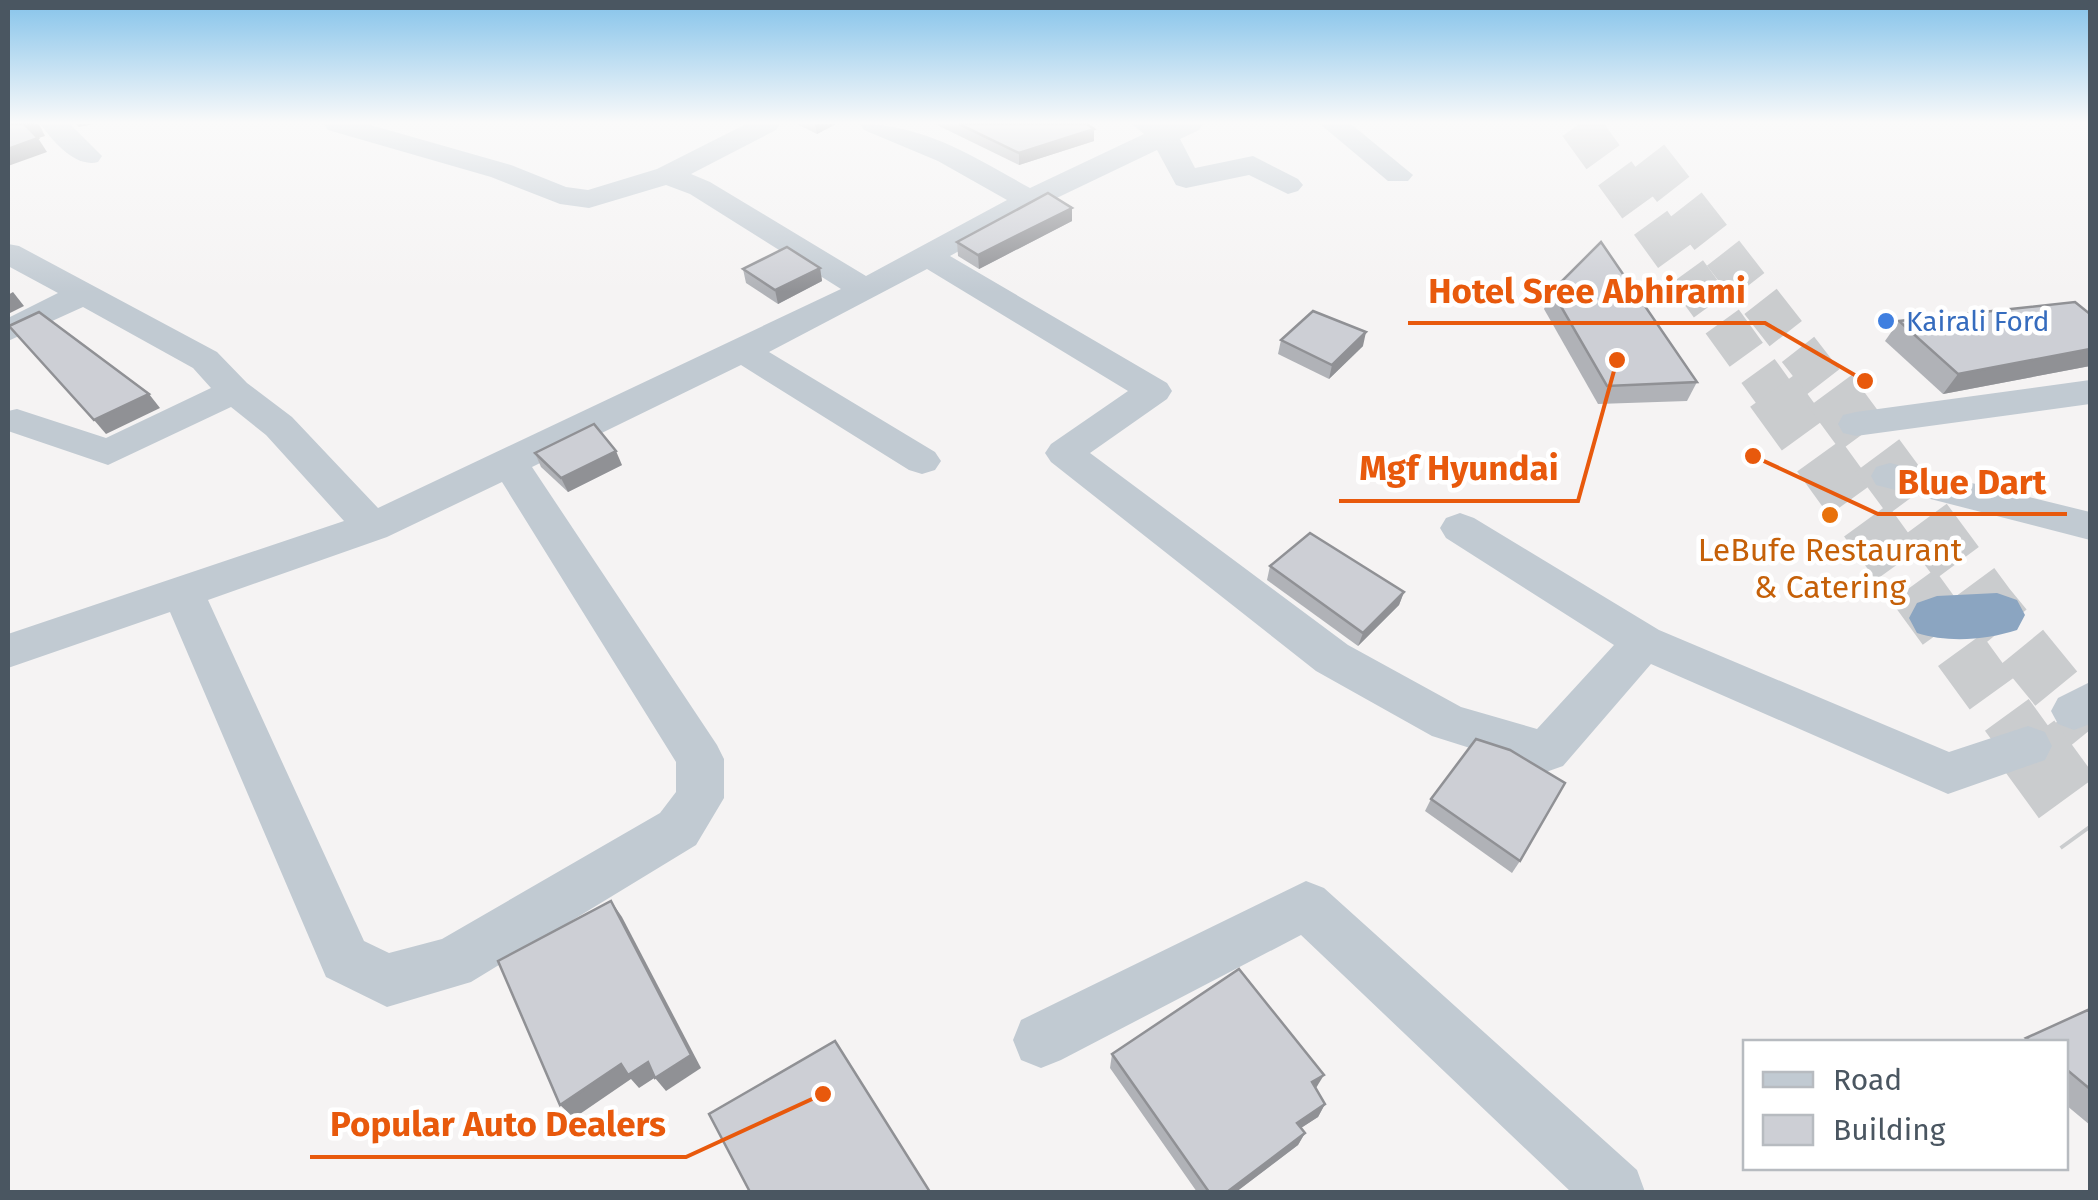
<svg xmlns="http://www.w3.org/2000/svg" width="2098" height="1200" font-family="'Fira Sans',sans-serif">
<rect width="100%" height="100%" fill="#f5f3f3"/>
<g fill="none" stroke-linecap="round" stroke-linejoin="round">
<!-- highway-tunnel-far2 -->
<g stroke="#caccce" stroke-width="41" stroke-dasharray="41 20" stroke-linecap="butt">
<polyline points="1579,124 1774,393"/>
<polyline points="1648,157 1832,393"/>
</g>
<!-- highway-tunnel-far1 -->
<g stroke="#caccce" stroke-width="54" stroke-dasharray="54 26" stroke-linecap="butt">
<polyline points="1772,391 2028,744"/>
<polyline points="1830,391 1988,605 2090,730"/>
</g>
<!-- highway-tunnel -->
<polyline stroke="#caccce" stroke-width="70" stroke-dasharray="70 35" stroke-linecap="butt" points="2026,741 2090,829"/>
<!-- minor -->
<g fill="#c1cad2" fill-rule="evenodd">
<path d="M 40,124 L 70,124 L 102,156 L 98,162 C 75,168 54,142 40,124 Z"/>
<path d="M 324,124 L 367,124 L 511,165 L 566,187 L 588,190 L 657,169 L 746,124 L 780,124 L 776,130 L 691,174 L 710,182 L 866,276 L 1007,200 L 938,161 L 864,130 L 860,124 C 925,124 975,158 1030,188 L 1144,134 L 1132,124 L 1203,124 L 1199,130 L 1180,139 L 1195,168 L 1253,156 L 1298,179 L 1303,185 L 1298,191 L 1288,194 L 1249,175 L 1186,188 L 1176,185 L 1157,150 L 1040,206 L 950,256 L 1167,383 L 1172,391 L 1167,399 L 1090,453 L 1348,645 L 1461,707 L 1537,729 L 1614,645 L 1446,538 L 1440,528 L 1446,518 L 1460,513 L 1474,518 L 1659,630 L 1949,752 L 2028,726 L 2045,732 L 2052,746 L 2045,760 L 1948,794 L 1651,664 L 1563,766 L 1546,772 L 1432,736 L 1316,671 L 1051,462 L 1045,453 L 1051,444 L 1128,391 L 927,269 L 769,352 L 935,452 L 941,461 L 935,470 L 922,474 L 909,470 L 741,365 L 532,467 L 717,745 L 724,759 L 724,798 L 696,845 L 471,982 L 387,1007 L 326,977 L 170,612 L 8,668 L 8,634 L 344,521 L 266,435 L 231,407 L 108,465 L 8,431 L 8,411 L 17,409 L 106,438 L 211,388 L 193,368 L 83,307 L 8,341 L 8,318 L 58,293 L 8,266 L 8,244 L 19,246 L 217,352 L 247,383 L 292,417 L 378,508 L 841,289 L 690,194 L 666,185 L 589,208 L 560,204 L 491,177 L 328,130 ZM 502,482 L 676,762 L 676,792 L 660,813 L 442,939 L 389,953 L 364,941 L 208,600 L 387,537 Z"/>
<polygon points="1320,124 1351,124 1413,175 1408,181 1388,181"/>
<polygon points="2090,380 2090,404 1856,436 1843,433 1838,424 1843,415 1856,412"/>
<polygon points="1890,463 2090,512 2090,540 1876,485 1871,476 1876,467"/>
<polygon points="2090,682 2090,724 2074,730 2058,724 2051,711 2058,698"/>
<polygon points="1306,881 1324,888 1637,1170 1645,1192 1571,1192 1301,935 1061,1060 1041,1068 1021,1060 1013,1040 1021,1020"/>
</g>
<!-- highway -->
<path fill="#8ba5c1" fill-rule="evenodd" d="M 1997,593 L 2017,600 L 2025,615 L 2017,630 C 1986,640 1948,643 1917,633 L 1909,618 L 1917,603 L 1937,596 Z"/>
</g>
<!-- wall -->
<g fill="#b0b2b7">
<polygon points="797,124 836,124 817,134"/>
<polygon points="935,124 1087,124 1094,141 1019,165"/>
<polygon points="1072,208 1072,221 979,269 958,256 957,242"/>
<polygon points="820,268 822,281 778,304 746,283 743,269"/>
<polygon points="1552,291 1697,382 1687,401 1598,404 1544,309"/>
<polygon points="2090,314 2090,366 1943,394 1885,341 1899,321"/>
<polygon points="1281,340 1363,346 1329,379 1278,354"/>
<polygon points="535,453 622,465 568,492 541,467"/>
<polygon points="1270,566 1404,592 1399,605 1358,646 1267,580"/>
<polygon points="1431,799 1520,861 1512,873 1425,811"/>
<polygon points="2090,1009 2090,1125 2066,1105 2066,1042 2017,1042"/>
<polygon points="1112,1054 1316,1088 1325,1104 1318,1117 1301,1128 1305,1133 1298,1145 1236,1192 1197,1192 1110,1068"/>
</g>
<!-- shaded-wall -->
<g fill="#909195">
<polygon points="35,124 39,124 45,136 35,139 26,126"/>
<polygon points="76,124 94,124 79,127"/>
<polygon points="815,124 836,124 817,134"/>
<polygon points="1094,129 1094,141 1019,165 1019,153"/>
<polygon points="38,138 47,152 8,166 8,149"/>
<polygon points="1072,208 1072,221 979,269 978,255"/>
<polygon points="820,268 822,281 778,304 775,290"/>
<polygon points="13,292 24,306 8,314 8,295"/>
<polygon points="1366,332 1363,346 1329,379 1332,365"/>
<polygon points="2090,349 2090,366 1943,394 1958,374"/>
<polygon points="149,394 160,408 106,434 94,420"/>
<polygon points="616,451 622,465 568,492 561,478"/>
<polygon points="1404,592 1399,605 1358,646 1363,633"/>
<polygon points="611,901 622,917 701,1068 666,1091 655,1078"/>
<polygon points="648,1062 659,1075 639,1088 631,1079 574,1118 560,1105 621,1064"/>
<polygon points="1324,1075 1316,1088 1312,1082"/>
<polygon points="1325,1104 1318,1117 1290,1135 1297,1123"/>
<polygon points="1305,1133 1298,1145 1236,1192 1227,1192"/>
</g>
<!-- building -->
<g fill="#cdcfd5" stroke="#909195" stroke-width="2.5">
<polygon points="8,124 35,124 26,126 38,138 8,149"/>
<polygon points="959,124 1087,124 1094,129 1019,153"/>
<polygon points="1048,193 1072,208 978,255 957,242"/>
<polygon points="1601,242 1697,382 1607,386 1552,291"/>
<polygon points="787,247 820,268 775,290 743,269"/>
<polygon points="2075,302 2090,314 2090,349 1958,374 1899,321"/>
<polygon points="1313,311 1366,332 1332,365 1281,340"/>
<polygon points="39,312 149,394 94,420 9,326"/>
<polygon points="594,424 616,451 561,478 535,453"/>
<polygon points="1310,533 1404,592 1363,633 1270,566"/>
<polygon points="1476,739 1510,750 1565,783 1520,861 1431,799"/>
<polygon points="611,901 691,1055 655,1078 648,1062 628,1075 621,1064 560,1105 498,961"/>
<polygon points="1239,969 1324,1075 1312,1082 1325,1104 1297,1123 1305,1133 1227,1192 1209,1192 1112,1054"/>
<polygon points="2090,1009 2090,1089 2066,1069 2066,1042 2032,1042 2026,1038"/>
<polygon points="835,1041 930,1192 750,1192 709,1114"/>
</g>
<!-- sky -->
<linearGradient id="sky" x2="0" y2="1"><stop stop-color="#85c3ea"/><stop offset="0.42" stop-color="#fafafa"/><stop offset="1" stop-color="#fafafa" stop-opacity="0"/></linearGradient>
<rect width="2098" height="292" fill="url(#sky)"/>
<!-- markers -->
<circle fill="#3f7fe0" stroke="#fff" stroke-width="4" cx="1886" cy="321" r="10"/>
<circle fill="#e8710a" stroke="#fff" stroke-width="4" cx="1830" cy="515" r="10"/>
<g text-anchor="middle" stroke-width="9" stroke-linejoin="round" paint-order="stroke">
<!-- far-shop labels -->
<g font-size="28" fill="#366cbe" stroke="#fff" text-anchor="start">
<text x="1906" y="331">Kairali Ford</text>
</g>
<!-- food labels -->
<g font-size="32" fill="#c56008" stroke="#fff">
<text x="1830" y="561">LeBufe Restaurant<tspan x="1830" dy="37">&amp; Catering</tspan></text>
</g>
</g>
<!-- callouts -->
<path fill="none" stroke="#e8590c" stroke-width="4" d="M1865 381L1765 323H1408M1617 360L1578 501H1339M1753 456L1878 514H2067M823 1094L686 1157H310"/>
<g fill="#e8590c" stroke="#fff" stroke-width="4">
<circle cx="1865" cy="381" r="10"/>
<circle cx="1617" cy="360" r="10"/>
<circle cx="1753" cy="456" r="10"/>
<circle cx="823" cy="1094" r="10"/>
</g>
<g font-size="35" text-anchor="middle" font-weight="bold" fill="#e8590c" stroke="#fff" stroke-width="9" stroke-linejoin="round" paint-order="stroke">
<text x="1587" y="303">Hotel Sree Abhirami</text>
<text x="1459" y="480">Mgf Hyundai</text>
<text x="1972" y="494">Blue Dart</text>
<text x="498" y="1136">Popular Auto Dealers</text>
</g>
<!-- border -->
<rect width="2098" height="1200" fill="none" stroke="#4a5661" stroke-width="20"/>
<!-- legend -->
<rect x="1743" y="1040" width="325" height="130" fill="#ffffff" stroke="#b7bbc0" stroke-width="2.5"/>
<rect x="1763" y="1072" width="50" height="15" fill="#c1cad2" stroke="#b7bbc0" stroke-width="2.5"/>
<text x="1833" y="1090" font-size="30" fill="#4a5661">Road</text>
<rect x="1763" y="1115" width="50" height="30" fill="#cdcfd5" stroke="#b7bbc0" stroke-width="2.5"/>
<text x="1833" y="1140" font-size="30" fill="#4a5661">Building</text>
</svg>
